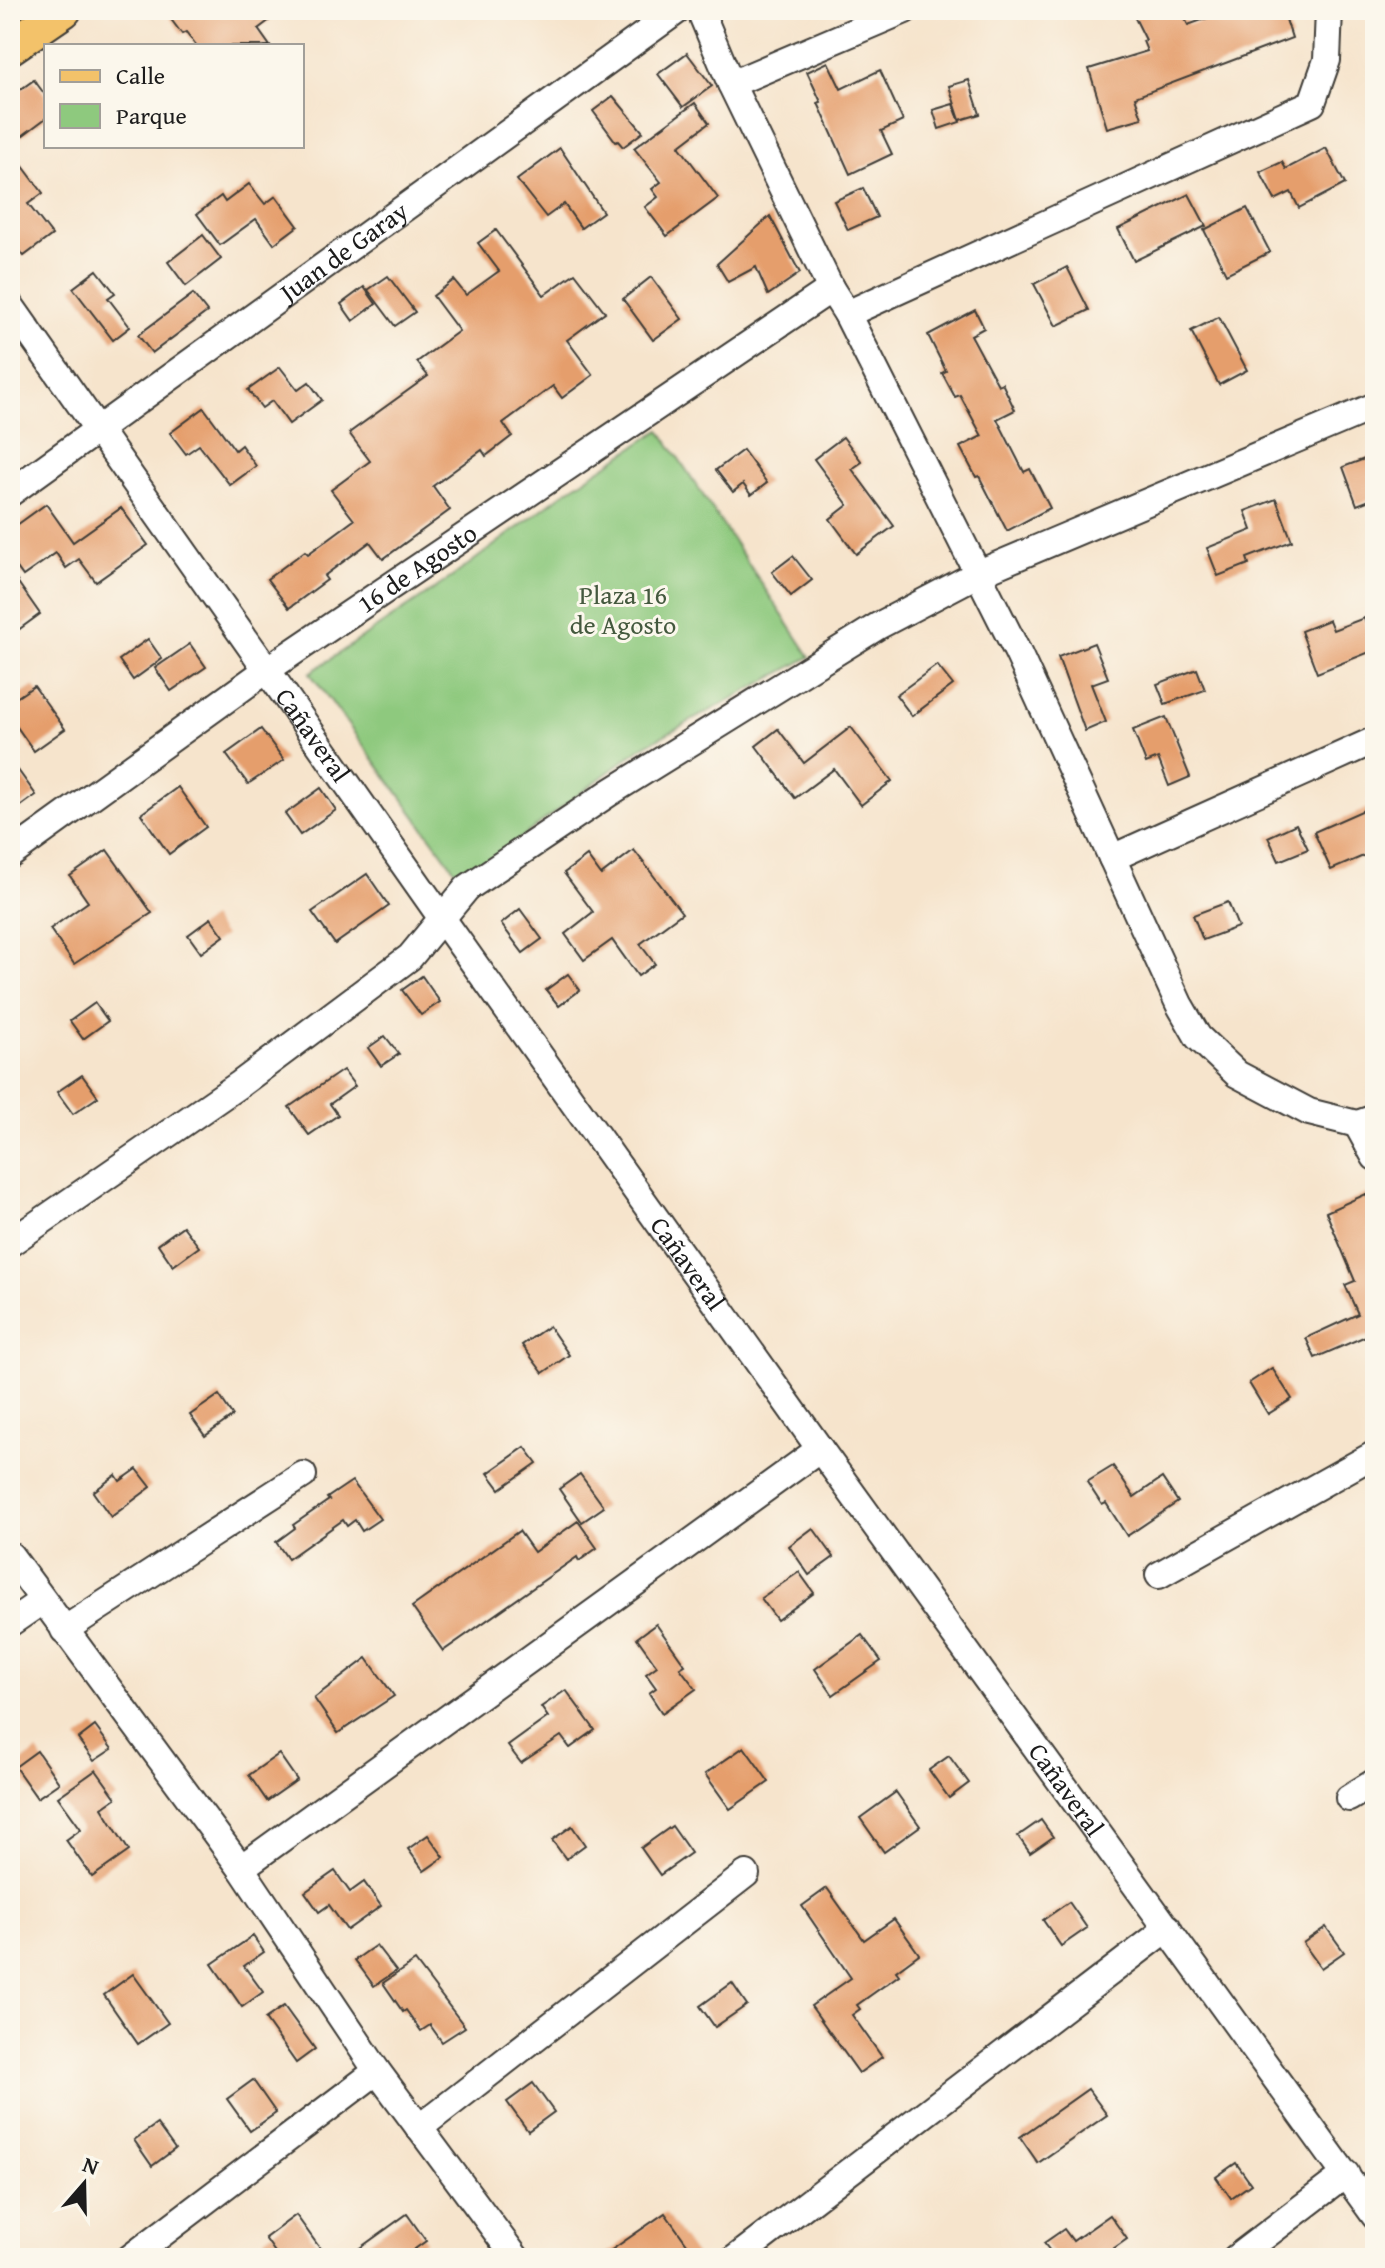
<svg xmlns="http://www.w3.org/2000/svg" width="1385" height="2268" font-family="'Gentium Book Plus',serif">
<rect width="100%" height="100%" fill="#fbf7ec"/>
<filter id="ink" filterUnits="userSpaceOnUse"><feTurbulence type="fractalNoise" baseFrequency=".0125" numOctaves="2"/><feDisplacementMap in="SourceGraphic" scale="16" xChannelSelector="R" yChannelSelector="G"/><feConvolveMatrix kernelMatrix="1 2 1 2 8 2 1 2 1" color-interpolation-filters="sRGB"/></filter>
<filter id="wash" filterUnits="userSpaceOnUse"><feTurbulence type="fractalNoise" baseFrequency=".006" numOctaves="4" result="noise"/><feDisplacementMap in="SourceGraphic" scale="32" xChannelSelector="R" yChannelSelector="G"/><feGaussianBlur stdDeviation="1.8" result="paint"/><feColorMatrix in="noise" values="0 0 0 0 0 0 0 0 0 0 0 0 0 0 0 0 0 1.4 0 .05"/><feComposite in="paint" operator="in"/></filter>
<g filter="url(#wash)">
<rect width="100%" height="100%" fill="#f6e4cc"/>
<!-- green -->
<polygon fill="#8ec97e" stroke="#55724d" stroke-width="2" points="660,430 810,657 642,747 463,881 310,673 452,577 565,492"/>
<g id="blocks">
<!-- building -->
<g fill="#e59e6c">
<polygon points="164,10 283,10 258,29 270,46 197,46 186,32 182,34"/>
<polygon points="1131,10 1181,10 1188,25 1230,10 1283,10 1292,38 1135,97 1142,118 1107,128 1089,69 1147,51 1143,41 1146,40"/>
<polygon points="687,53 712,86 683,107 658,74"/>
<polygon points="828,62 841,89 880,70 903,121 881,131 892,154 850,174 818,103 821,102 807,72"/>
<polygon points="34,80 46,96 46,118 10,145 10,97"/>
<polygon points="969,80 980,114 960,120 949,86"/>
<polygon points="613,96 643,132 623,147 618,141 616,142 593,111"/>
<polygon points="695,103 709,123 679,146 718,198 667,236 645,207 658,197 652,189 661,182 634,148"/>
<polygon points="953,104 960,122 939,129 933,110"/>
<polygon points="560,148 603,212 581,228 564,204 546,217 517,180"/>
<polygon points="1326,148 1345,184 1299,208 1291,192 1275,200 1260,172 1282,162 1286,169"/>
<polygon points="10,149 43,193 28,204 52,235 24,256 10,238"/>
<polygon points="249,184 265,204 276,196 298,226 274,244 256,219 220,245 197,214 221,196 225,202"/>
<polygon points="863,188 877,217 848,230 834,201"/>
<polygon points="1189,194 1206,226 1134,261 1118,229"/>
<polygon points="1247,208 1270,252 1226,274 1204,230"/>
<polygon points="770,216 800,273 768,295 756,267 728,282 717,264"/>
<polygon points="496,230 544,295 575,273 605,312 567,340 593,375 562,398 553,386 503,423 512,436 486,456 482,450 433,486 450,510 383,559 370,542 324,576 327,580 289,608 267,579 305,551 308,554 354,520 331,490 370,461 349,433 428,376 417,362 459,331 433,296 454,280 466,295 499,271 478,243"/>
<polygon points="203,235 221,259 186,286 168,262"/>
<polygon points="1067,267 1089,310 1056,326 1034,284"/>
<polygon points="97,270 115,293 108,298 130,327 113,340 73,288"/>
<polygon points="388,276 415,312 395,326 368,290"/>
<polygon points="651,277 682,319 653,340 623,299"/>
<polygon points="364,287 376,304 353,321 341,304"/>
<polygon points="193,294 207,312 152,353 138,335"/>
<polygon points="975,310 984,328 971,335 998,385 1002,383 1015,410 997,419 1024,472 1030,469 1050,508 1007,531 979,476 976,477 960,447 982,436 960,395 955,397 942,373 946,371 928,335"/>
<polygon points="1219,317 1247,370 1219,385 1191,331"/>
<polygon points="280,367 298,390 309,382 322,400 289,424 272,401 262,408 248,390"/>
<polygon points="204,408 235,450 241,445 256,466 230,485 199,445 186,454 170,433"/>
<polygon points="843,437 862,462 852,469 894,526 856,554 830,519 848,505 814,459"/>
<polygon points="743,450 767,483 751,495 743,484 733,492 716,470"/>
<polygon points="1375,455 1375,498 1357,505 1343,467"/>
<polygon points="1276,499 1292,541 1247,558 1249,564 1218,576 1207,548 1252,530 1245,511"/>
<polygon points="46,504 73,542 121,508 148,545 96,582 79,559 66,568 56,553 23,576 10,558 10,530"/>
<polygon points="793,556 812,580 791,596 772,572"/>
<polygon points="10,571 40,614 10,636"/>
<polygon points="1364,618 1375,650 1317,673 1301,631 1329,620 1333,630"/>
<polygon points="148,639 162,659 133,680 119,660"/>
<polygon points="1094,643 1108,678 1091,684 1106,722 1085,731 1058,657"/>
<polygon points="190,644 206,667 171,691 155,668"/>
<polygon points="937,665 953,685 912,716 896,695"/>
<polygon points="1197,669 1205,690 1165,704 1157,684"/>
<polygon points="34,686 65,729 34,751 10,717 10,702"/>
<polygon points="1166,717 1190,777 1169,786 1158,758 1146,763 1133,730"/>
<polygon points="851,727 892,781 861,805 834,769 795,798 756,746 778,729 804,763"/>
<polygon points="261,729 284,760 248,784 226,754"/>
<polygon points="10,759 36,795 10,814"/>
<polygon points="178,787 206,827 169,854 141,814"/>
<polygon points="321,788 336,810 300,835 285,814"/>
<polygon points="1375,805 1375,851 1331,870 1314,832"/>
<polygon points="1296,824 1308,849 1279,861 1268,837"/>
<polygon points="107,850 152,913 74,964 50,929 88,902 70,876"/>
<polygon points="634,850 682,913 640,944 655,964 638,976 612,940 584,960 565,934 593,912 564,873 587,856 601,875"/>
<polygon points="367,874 389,906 335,944 312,912"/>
<polygon points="1228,902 1238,927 1203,940 1193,915"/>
<polygon points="520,909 542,939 523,953 501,924"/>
<polygon points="211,918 224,936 201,953 188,935"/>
<polygon points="568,974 580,990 559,1006 546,990"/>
<polygon points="422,976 440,1002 421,1015 402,990"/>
<polygon points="95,1003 108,1021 83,1039 70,1021"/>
<polygon points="385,1036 399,1054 381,1066 368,1048"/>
<polygon points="343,1070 355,1086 330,1104 338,1115 309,1135 289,1107"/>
<polygon points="82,1075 98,1097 73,1114 57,1092"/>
<polygon points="1366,1194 1375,1213 1375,1351 1368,1335 1315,1358 1306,1338 1358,1314 1345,1285 1355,1281 1326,1212"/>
<polygon points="183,1226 199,1247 173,1266 158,1244"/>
<polygon points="549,1326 569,1355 543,1373 522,1345"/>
<polygon points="1272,1368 1292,1399 1268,1414 1249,1383"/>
<polygon points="219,1395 233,1416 205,1436 190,1415"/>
<polygon points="525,1447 537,1463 500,1489 488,1473"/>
<polygon points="1113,1466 1134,1497 1162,1478 1178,1502 1127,1536 1106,1503 1102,1505 1087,1482"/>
<polygon points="137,1469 151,1487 111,1517 93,1492 116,1475 120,1481"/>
<polygon points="580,1474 604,1507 582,1522 559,1489"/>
<polygon points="352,1481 380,1519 362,1531 355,1520 347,1526 343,1520 288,1559 276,1542 295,1528 293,1525 329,1500 327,1498"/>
<polygon points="578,1521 597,1548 579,1561 577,1557 443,1651 412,1607 519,1531 534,1552"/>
<polygon points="813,1528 834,1557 809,1575 789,1546"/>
<polygon points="799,1572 814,1593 777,1620 761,1598"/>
<polygon points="656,1624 685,1665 680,1668 696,1689 662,1713 649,1693 656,1688 646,1674 657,1666 637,1638"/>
<polygon points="862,1635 881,1661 833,1695 815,1669"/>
<polygon points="367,1658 394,1696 338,1733 314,1698"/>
<polygon points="566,1690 595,1730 570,1748 561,1736 521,1763 508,1746 548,1717 541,1707"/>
<polygon points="95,1726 112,1749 94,1761 78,1739"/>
<polygon points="744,1747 769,1782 730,1809 705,1774"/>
<polygon points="37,1751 59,1783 37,1798 15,1767"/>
<polygon points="279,1754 297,1780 267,1801 249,1775"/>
<polygon points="949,1756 969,1783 949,1798 929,1770"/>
<polygon points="96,1770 116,1798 102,1808 129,1851 92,1877 66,1840 81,1829 58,1797"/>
<polygon points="896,1792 920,1826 884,1852 860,1818"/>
<polygon points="1041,1820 1053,1837 1030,1853 1018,1836"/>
<polygon points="572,1826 585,1845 566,1859 552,1840"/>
<polygon points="672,1826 691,1853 660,1875 641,1848"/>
<polygon points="428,1835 444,1857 424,1871 408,1849"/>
<polygon points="335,1871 350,1892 364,1882 381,1906 347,1930 329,1905 319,1912 305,1892"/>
<polygon points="827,1888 864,1940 894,1919 919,1954 896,1971 899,1975 857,2005 860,2009 852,2015 882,2057 859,2073 811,2006 851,1978 802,1906"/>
<polygon points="1069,1902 1087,1928 1061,1946 1043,1920"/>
<polygon points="1326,1927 1344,1952 1321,1968 1303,1943"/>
<polygon points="253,1936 264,1952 244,1966 263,1992 242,2007 212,1964"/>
<polygon points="376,1945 396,1971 374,1986 355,1960"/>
<polygon points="415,1961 465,2027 442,2042 430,2025 421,2031 406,2010 403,2012 383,1983"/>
<polygon points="133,1974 168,2023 138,2044 104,1995"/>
<polygon points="732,1983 747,2005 715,2027 700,2006"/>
<polygon points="284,2006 315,2049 296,2063 265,2019"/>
<polygon points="253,2080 276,2113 250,2131 227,2099"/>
<polygon points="533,2083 554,2112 528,2131 507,2102"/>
<polygon points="1088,2089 1107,2115 1038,2163 1020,2137"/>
<polygon points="157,2124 175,2149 152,2166 134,2140"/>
<polygon points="1236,2163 1251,2184 1231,2198 1216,2177"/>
<polygon points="665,2213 697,2258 600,2258"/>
<polygon points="407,2214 426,2241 402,2258 346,2258"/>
<polygon points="296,2215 327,2258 279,2258 265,2238"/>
<polygon points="1110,2215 1127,2239 1100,2258 1049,2258 1053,2255 1044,2243 1064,2229 1073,2241"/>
</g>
</g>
</g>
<g filter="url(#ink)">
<use href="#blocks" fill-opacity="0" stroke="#3d3a36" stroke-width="2"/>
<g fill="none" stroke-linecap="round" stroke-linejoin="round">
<!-- minor casing -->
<g stroke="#3d3a36" stroke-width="30">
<g id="minor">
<polyline points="700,10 731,84 831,289 847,314 1018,653 1179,1004 1198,1037 1237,1074 1309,1112 1357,1124 1375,1118"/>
<polyline points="731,84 905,10"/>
<path id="s1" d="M 10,305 L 441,917 L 820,1449 L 1375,2216"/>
<polyline points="847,314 1312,103 1327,60 1329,10"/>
<path id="s2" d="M 10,493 L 678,10"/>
<path id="s3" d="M 10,855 L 268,669 L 831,289"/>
<polyline points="1112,858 1375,740"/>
<polyline points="1357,1124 1375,1157"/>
<polyline points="10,1243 240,1084 410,957 467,888 609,793 878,626 979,573 1375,406"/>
<polyline points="10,1555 241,1868 377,2071 516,2258"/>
<polyline points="1159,1575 1375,1454"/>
<polyline points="10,1623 42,1601"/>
<polyline points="64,1630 303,1475"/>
<polyline points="1349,1798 1375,1782"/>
<polyline points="241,1868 820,1449"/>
<polyline points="419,2128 746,1874"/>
<polyline points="130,2258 377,2071"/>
<polyline points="736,2258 1168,1928"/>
<polyline points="1236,2258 1346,2174"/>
</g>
</g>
<!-- major casing -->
<g stroke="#3d3a36" stroke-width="38">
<polyline id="major" points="10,47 64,10"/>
</g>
<!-- minor -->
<use href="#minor" stroke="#fff" stroke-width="26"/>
<!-- major -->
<use href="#major" stroke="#f3c26a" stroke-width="34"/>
</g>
</g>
<g text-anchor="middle" stroke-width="6" stroke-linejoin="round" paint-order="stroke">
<!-- street labels -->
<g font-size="26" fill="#1c1c1c" stroke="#fbf7ec">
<text dy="9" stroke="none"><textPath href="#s2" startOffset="412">Juan de Garay</textPath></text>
<text dy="9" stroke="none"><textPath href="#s3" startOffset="498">16 de Agosto</textPath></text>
<text dy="9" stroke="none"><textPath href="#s1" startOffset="526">Cañaveral</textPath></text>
<text dy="9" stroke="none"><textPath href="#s1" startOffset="1174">Cañaveral</textPath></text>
<text dy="9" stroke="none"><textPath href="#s1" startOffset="1822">Cañaveral</textPath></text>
</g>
<!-- park labels -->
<g font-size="26" fill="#44593e" stroke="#fbf7ec">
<text x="623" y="604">Plaza 16<tspan x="623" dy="30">de Agosto</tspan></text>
</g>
</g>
<!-- margin -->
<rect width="1385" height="2268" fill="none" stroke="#fbf7ec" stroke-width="40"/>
<!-- legend -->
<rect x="44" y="44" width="260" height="104" fill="#fbf7ec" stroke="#a29f99" stroke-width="2"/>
<rect x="60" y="70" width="40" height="12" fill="#f3c26a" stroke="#a29f99" stroke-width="2"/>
<text x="116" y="84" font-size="24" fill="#1c1c1c">Calle</text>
<rect x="60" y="104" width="40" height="24" fill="#8ec97e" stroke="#a29f99" stroke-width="2"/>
<text x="116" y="124" font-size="24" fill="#1c1c1c">Parque</text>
<!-- north arrow -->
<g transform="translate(84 2184) rotate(20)" stroke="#fbf7ec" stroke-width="6" paint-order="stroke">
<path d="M0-6L14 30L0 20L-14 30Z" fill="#1c1c1c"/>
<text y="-12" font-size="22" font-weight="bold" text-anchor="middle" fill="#1c1c1c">N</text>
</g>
</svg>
